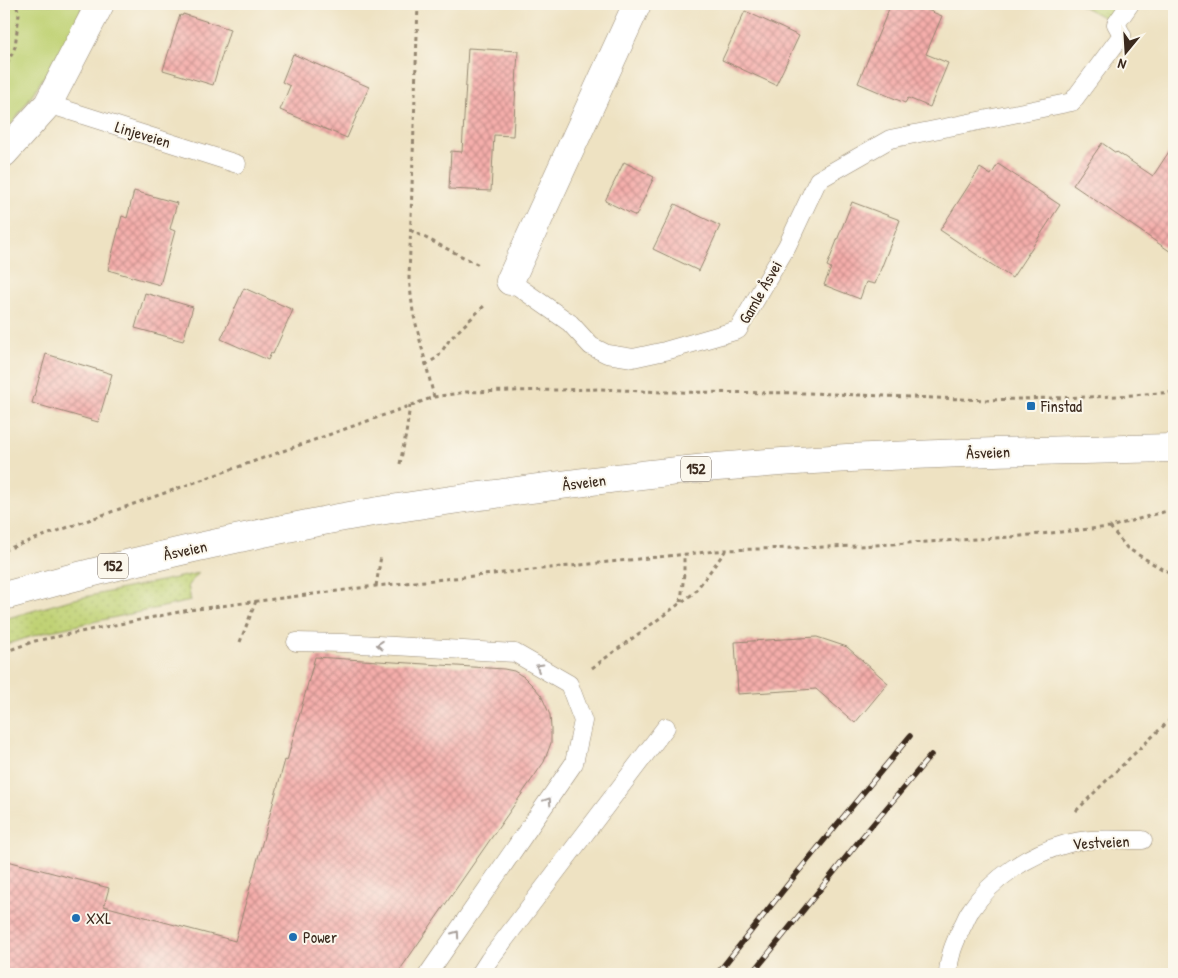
<svg xmlns="http://www.w3.org/2000/svg" width="1178" height="978" font-family="'Patrick Hand',sans-serif">
<defs>
<pattern id="grass-dots" width="8" height="8" patternUnits="userSpaceOnUse" patternTransform="scale(1.25)"><rect width="8" height="8" fill="#c0d275"/><path d="M2 2h.1M6 6h.1" fill="none" stroke="#a6b465" stroke-width="1.8" stroke-linecap="round"/></pattern>
<pattern id="building-cross-hatch" width="8" height="8" patternUnits="userSpaceOnUse" patternTransform="scale(1.25)"><rect width="8" height="8" fill="#f5aeab"/><path d="M0 0l8 8M0 8l8-8" fill="none" stroke="#c88e8b"/></pattern>
</defs>
<rect width="100%" height="100%" fill="#fbf7ec"/>
<filter id="ink" filterUnits="userSpaceOnUse"><feTurbulence type="fractalNoise" baseFrequency=".02" numOctaves="2"/><feDisplacementMap in="SourceGraphic" scale="10" xChannelSelector="R" yChannelSelector="G"/><feConvolveMatrix kernelMatrix="1 2 1 2 8 2 1 2 1" color-interpolation-filters="sRGB"/></filter>
<filter id="wash" filterUnits="userSpaceOnUse"><feTurbulence type="fractalNoise" baseFrequency=".0096" numOctaves="4" result="noise"/><feDisplacementMap in="SourceGraphic" scale="20" xChannelSelector="R" yChannelSelector="G"/><feGaussianBlur stdDeviation="1.12" result="paint"/><feColorMatrix in="noise" values="0 0 0 0 0 0 0 0 0 0 0 0 0 0 0 0 0 1.4 0 .05"/><feComposite in="paint" operator="in"/></filter>
<g filter="url(#wash)">
<rect width="100%" height="100%" fill="#eee2c2"/>
<!-- grass -->
<g fill="url(#grass-dots)" stroke="#7e7e4a">
<polygon points="1078,4 1128,4 1116,24"/>
<polygon points="199,573 188,585 191,601 46,632 4,645 4,621 8,618 70,600"/>
</g>
<!-- park -->
<polygon fill="#c0d275" stroke="#7e7e4a" points="4,4 81,4 81,12 68,41 15,120 4,132"/>
<g id="blocks">
<!-- building -->
<g fill="url(#building-cross-hatch)">
<polygon points="891,4 913,4 942,16 926,54 948,63 930,107 908,98 905,103 858,83"/>
<polygon points="745,11 799,36 776,85 722,60"/>
<polygon points="183,14 230,29 213,85 163,70 180,15 182,16"/>
<polygon points="468,48 518,51 513,136 494,135 491,191 449,189 451,151 462,152"/>
<polygon points="293,54 369,87 347,138 280,110 290,86 282,82"/>
<polygon points="1102,143 1116,153 1117,152 1153,176 1174,144 1174,254 1073,185"/>
<polygon points="624,162 654,177 636,216 605,201"/>
<polygon points="998,164 1060,205 1012,278 940,230 980,168 991,175"/>
<polygon points="134,191 177,203 170,229 175,231 160,285 108,270 122,216 127,218"/>
<polygon points="852,202 900,220 875,284 866,282 860,299 824,285 831,268 827,266"/>
<polygon points="675,204 720,226 699,271 653,249"/>
<polygon points="244,288 293,310 273,354 271,353 268,360 221,339"/>
<polygon points="145,293 193,307 183,341 135,328"/>
<polygon points="46,354 112,374 98,422 32,403"/>
<polygon points="817,637 847,647 888,683 855,723 816,689 738,694 735,642"/>
<polygon points="315,657 504,669 514,671 524,677 534,687 541,695 550,715 551,728 551,743 544,762 397,974 4,974 4,860 109,888 104,906 235,941 285,760 287,761"/>
</g>
</g>
</g>
<g filter="url(#ink)">
<use href="#blocks" fill-opacity="0" stroke="#948670" stroke-width="1"/>
<g fill="none" stroke-linecap="round" stroke-linejoin="round">
<!-- lane casing -->
<g stroke="#948670" stroke-width="19">
<g id="lane">
<polyline points="48,104 237,164"/>
<polyline points="510,281 570,323 591,346 607,354 633,358 665,351 738,330 787,246 818,180 890,139 1072,102 1122,35 1116,24 1130,4"/>
<polyline points="296,642 343,643 515,653 569,684 583,721 574,763 428,974"/>
<polyline points="480,974 489,960 666,727"/>
<path d="M 948,974 C 949,955 954,944 962,927 C 965,922 967,915 971,910 C 992,878 1029,854 1066,844 C 1091,837 1117,840 1143,840"/>
</g>
</g>
<!-- street casing -->
<g stroke="#948670" stroke-width="29">
<g id="street">
<polyline points="4,153 48,104 100,4"/>
<polyline points="510,281 637,4"/>
</g>
</g>
<!-- primary casing -->
<g stroke="#948670" stroke-width="29">
<path id="primary" d="M 4,596 C 111,566 219,541 328,520 C 390,508 453,500 516,491 C 583,482 650,473 717,467 C 869,454 1022,451 1174,448"/>
</g>
<!-- path -->
<g stroke="#948670" stroke-width="3" stroke-dasharray="4 4" stroke-linecap="butt">
<polyline points="418,4 409,278 413,312 434,397"/>
<polyline points="4,71 15,47 19,14 16,4"/>
<polyline points="410,230 481,266"/>
<polyline points="425,365 438,357 450,339 486,304"/>
<polyline points="400,464 406,434 410,405"/>
<polyline points="1110,527 1127,548 1162,569 1174,574"/>
<polyline points="4,550 376,418 434,397 466,392 601,389 663,392 808,393 987,400 1118,396 1174,392"/>
<polyline points="376,586 381,556"/>
<polyline points="681,602 684,573 684,554"/>
<polyline points="240,642 256,601"/>
<polyline points="4,652 35,641 189,610 376,586 726,550 858,546 1011,537 1110,527 1174,509"/>
<polyline points="592,668 694,593 726,550"/>
<polyline points="1076,811 1112,775 1174,716"/>
</g>
<!-- lane -->
<use href="#lane" stroke="#fff" stroke-width="18"/>
<!-- street -->
<use href="#street" stroke="#fff" stroke-width="28"/>
<!-- primary -->
<use href="#primary" stroke="#fff" stroke-width="28"/>
<!-- rail casing -->
<g stroke="#3b2a1e" stroke-width="5.5">
<g id="rail">
<polyline points="717,974 793,878 910,736"/>
<polyline points="752,974 859,841 931,755"/>
</g>
</g>
<!-- rail -->
<use href="#rail" stroke="#fbf7ec" stroke-width="4" stroke-dasharray="11" stroke-linecap="butt"/>
</g>
<!-- one-way arrows -->
<defs><path id="oneway-chevron" d="M-2-3.5L2.5 0L-2 3.5" fill="none" stroke-width="1.6" stroke-linecap="round" stroke-linejoin="round" transform="scale(1.25)"/></defs>
<g stroke="#a79f9a">
<use href="#oneway-chevron" transform="translate(380 645) rotate(-176)"/>
<use href="#oneway-chevron" transform="translate(539 667) rotate(-150)"/>
<use href="#oneway-chevron" transform="translate(548 801) rotate(-56)"/>
<use href="#oneway-chevron" transform="translate(456 934) rotate(-55)"/>
</g>
</g>
<!-- markers -->
<g fill="#1f6fb2" stroke="#fbf7ec" stroke-width="2">
<rect x="1026" y="401" width="10" height="10" rx="2.5"/>
<circle cx="76" cy="918" r="5"/>
<circle cx="293" cy="937" r="5"/>
</g>
<g text-anchor="middle" stroke-width="4" stroke-linejoin="round" paint-order="stroke">
<!-- shield labels -->
<g fill="#fbf7ec" stroke="#75685c" stroke-width="1">
<rect x="681" y="456.5" width="30" height="25" rx="4"/>
<rect x="98" y="553.5" width="30" height="25" rx="4"/>
</g>
<g font-size="15" font-weight="bold" fill="#3b2a1e">
<text x="696" y="474">152</text>
<text x="113" y="571">152</text>
</g>
<!-- street labels -->
<g font-size="16" fill="#3b2a1e" stroke="#fbf7ec">
<text transform="translate(143 134) rotate(17)" y="6">Linjeveien</text>
<text transform="translate(760 292) rotate(-60)" y="6">Gamle Åsvei</text>
<text transform="translate(988 452) rotate(-2)" y="6">Åsveien</text>
<text transform="translate(584 482) rotate(-7)" y="6">Åsveien</text>
<text transform="translate(185 550) rotate(-12)" y="6">Åsveien</text>
<text transform="translate(1101 842) rotate(-3)" y="6">Vestveien</text>
</g>
<!-- poi labels -->
<g font-size="16" fill="#3b2a1e" stroke="#fbf7ec" text-anchor="start">
<text x="1041" y="412">Finstad</text>
<text x="86" y="924">XXL</text>
<text x="303" y="943">Power</text>
</g>
</g>
<!-- margin -->
<rect width="1178" height="978" fill="none" stroke="#fbf7ec" stroke-width="20"/>
<!-- north arrow -->
<g transform="translate(1126 52) rotate(198)" stroke="#fbf7ec" stroke-width="4" paint-order="stroke">
<path d="M0-4L9 19L0 12L-9 19Z" fill="#3b2a1e"/>
<text y="-8" font-size="14" font-weight="bold" text-anchor="middle" fill="#3b2a1e">N</text>
</g>
</svg>
